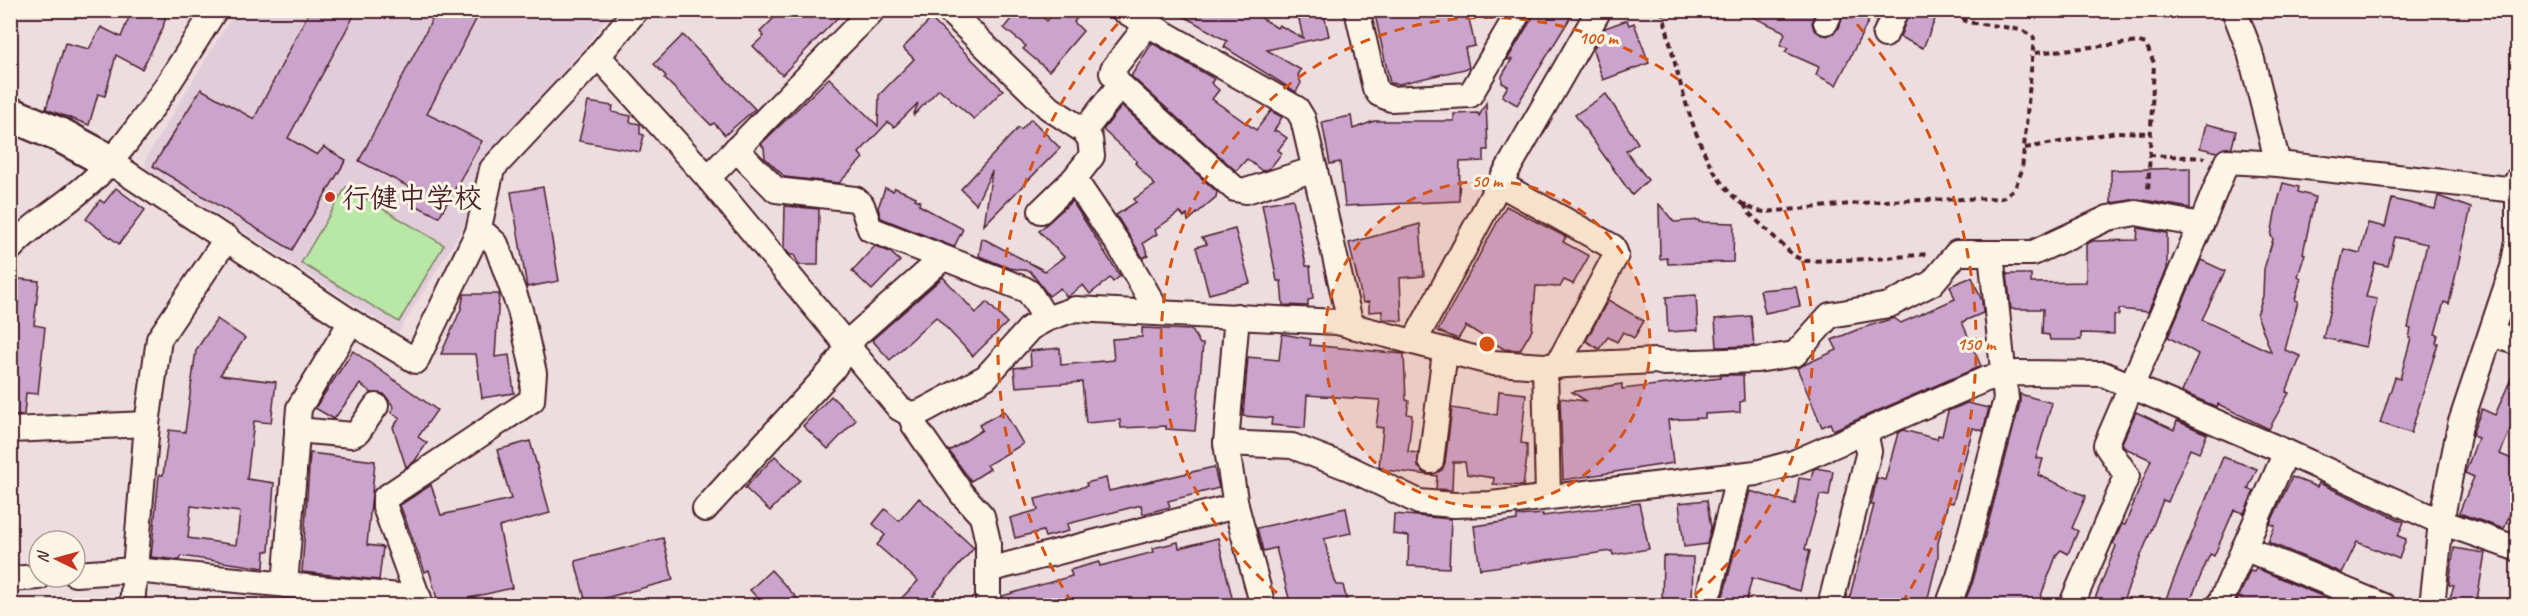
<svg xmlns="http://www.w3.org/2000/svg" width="2528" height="616" font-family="Caveat,'Klee One',sans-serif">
<rect width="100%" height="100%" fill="#edddde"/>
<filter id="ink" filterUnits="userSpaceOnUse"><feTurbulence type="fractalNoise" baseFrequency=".0167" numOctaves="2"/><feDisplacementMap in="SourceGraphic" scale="12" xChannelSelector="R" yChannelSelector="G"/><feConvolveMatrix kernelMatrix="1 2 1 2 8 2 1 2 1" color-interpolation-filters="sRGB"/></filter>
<g filter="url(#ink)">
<!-- built -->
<polygon fill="#e2ccd9" points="235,11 612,11 579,54 478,167 464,226 398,333 146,168 146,158"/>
<!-- grass -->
<polygon fill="#b8e7a6" stroke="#818368" stroke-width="1.5" points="346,187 444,245 399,322 301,263"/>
<!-- building -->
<g fill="#caa4cd" stroke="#4a1f2b" stroke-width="1.5" fill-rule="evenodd">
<polygon points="132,10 167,10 163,28 142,69 116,55 105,96 98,94 89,125 46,109 65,43 89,49 101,27 121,37"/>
<polygon points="310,10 357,10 288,138 317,155 324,147 346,160 292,250 153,166 201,89 254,119"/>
<polygon points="437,10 481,10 427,114 482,141 439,217 407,201 413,189 359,161"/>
<polygon points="782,10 845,10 782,75 753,46 764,36 760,32"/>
<polygon points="1018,10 1035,10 1047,21 1056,10 1068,10 1077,18 1074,22 1083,31 1049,71 1023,49 1026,46 1004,28"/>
<polygon points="1173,10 1249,10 1277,28 1279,25 1303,38 1297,10 1323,10 1329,36 1267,50 1301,70 1298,75 1301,83 1296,92 1224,47 1227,41"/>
<polygon points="1374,10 1467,10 1475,46 1465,48 1469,68 1399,84 1390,83"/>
<polygon points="1537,10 1575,10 1517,105 1502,96 1508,86 1502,83 1502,76 1512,59 1507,60"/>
<polygon points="1738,10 1815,10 1812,23 1814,30 1827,36 1839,28 1845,10 1859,10 1871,16 1836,85 1816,75 1819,67 1785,52 1788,48 1780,45 1785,34 1783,31"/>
<polygon points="1910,10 1939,10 1923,48 1900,37"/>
<polygon points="931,19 1003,90 974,119 939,89 913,116 918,103 894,127 888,122 859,153 863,158 839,183 785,177 765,158 764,148 761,144 829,78 878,126 879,95 914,59 903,48"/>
<polygon points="1627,20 1629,25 1634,23 1649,63 1603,80 1593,50 1605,28"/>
<polygon points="683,35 755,109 725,135 714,123 711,125 664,78 666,76 654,64"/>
<polygon points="1152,43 1211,77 1214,79 1211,83 1219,90 1212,99 1256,130 1271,111 1282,117 1274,131 1277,131 1287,138 1278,150 1282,153 1270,168 1262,171 1247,159 1236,171 1131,76"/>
<polygon points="1606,94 1638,143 1626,151 1648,180 1632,195 1575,115"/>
<polygon points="588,102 613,106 612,112 631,116 630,122 640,124 640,134 644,135 640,152 579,141"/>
<polygon points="1486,103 1488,150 1484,150 1484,161 1460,162 1459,201 1345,206 1340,162 1330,164 1322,122 1351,116 1353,129 1374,121 1454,121 1454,114 1478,113 1479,116"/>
<polygon points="1122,106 1217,192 1216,197 1188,221 1187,215 1184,217 1180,212 1155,230 1157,234 1143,243 1148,255 1143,258 1116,215 1136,202 1134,199 1155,185 1135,163 1137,161 1103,130"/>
<polygon points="1031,119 1060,148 984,225 992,171 976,204 961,189 1018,128 1021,130"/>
<polygon points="2206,124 2236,131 2232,147 2217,152 2200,148"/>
<polygon points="2190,168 2190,208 2138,199 2111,203 2111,170"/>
<polygon points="2283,183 2299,187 2298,192 2315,197 2303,253 2305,254 2298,276 2301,278 2295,300 2298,301 2285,350 2301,356 2286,392 2289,393 2269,429 2218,404 2217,407 2182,392 2198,354 2168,337 2201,260 2225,271 2202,320 2271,352 2257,315 2263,296 2264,269 2273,239 2271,236 2275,213"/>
<polygon points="543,187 559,281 527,287 511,192"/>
<polygon points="116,188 145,210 119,244 86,219 100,200 104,203"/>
<polygon points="885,188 893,191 895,188 916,197 915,199 920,201 919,205 963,229 954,247 881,218 878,208"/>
<polygon points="2438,196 2471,208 2449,304 2444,302 2435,334 2438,335 2436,343 2438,343 2411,433 2380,423 2395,377 2400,379 2411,338 2409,338 2411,329 2408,328 2427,244 2395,237 2388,266 2375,263 2366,297 2377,299 2366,347 2323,338 2344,249 2360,253 2368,223 2385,227 2392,199 2435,209"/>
<polygon points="1293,199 1306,266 1310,266 1313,299 1308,300 1308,306 1283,305 1281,281 1277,281 1262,204"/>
<polygon points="1072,201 1120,276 1113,282 1110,278 1090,294 1083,285 1067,297 1060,288 1049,296 1030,271 1009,268 979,256 982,238 1045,271 1064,257 1039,231"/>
<polygon points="1659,204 1674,222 1699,220 1699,222 1734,223 1733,262 1668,264 1667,258 1660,259"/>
<polygon points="785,206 819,209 818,265 799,265 794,255 790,255 784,248"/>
<polygon points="1506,206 1566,237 1563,242 1589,256 1573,284 1564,280 1560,287 1536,286 1532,330 1520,350 1504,349 1466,326 1458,339 1438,331"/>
<polygon points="1420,224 1424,276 1400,278 1402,321 1382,319 1382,311 1369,312 1369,302 1363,303 1349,243"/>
<polygon points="2138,228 2167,233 2167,269 2148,312 2119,309 2119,315 2114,315 2114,334 2081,333 2081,340 2050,340 2049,335 2042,334 2043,309 2011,309 2007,274 2031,274 2031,283 2086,282 2086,244 2093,241 2137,240"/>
<polygon points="1235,229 1250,283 1209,294 1196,247 1207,244 1202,238"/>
<polygon points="875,246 890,252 900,261 872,290 852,271"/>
<polygon points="943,277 976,313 987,302 1007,323 973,356 936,317 890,360 872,340"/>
<polygon points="1972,277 1982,301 1983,313 1962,322 1981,366 1833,430 1830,423 1822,427 1797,368 1837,350 1832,340 1859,329 1894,318 1901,323 1955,299 1950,286"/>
<polygon points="10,278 39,281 34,325 45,327 38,394 26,393 24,415 10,416"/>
<polygon points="1796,287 1800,306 1765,313 1760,290"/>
<polygon points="464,294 499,294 495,357 509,355 514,393 482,398 476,354 441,354 461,309"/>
<polygon points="1696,295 1698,330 1668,332 1666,297"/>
<polygon points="1608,300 1644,321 1634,338 1623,332 1617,342 1608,337 1599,349 1586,341"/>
<polygon points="1751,316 1754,346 1717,347 1715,319"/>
<path d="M 217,319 L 245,338 L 220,375 L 276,382 L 271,423 L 254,421 L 247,479 L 274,483 L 269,551 L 265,551 L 264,568 L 181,556 L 180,560 L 151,557 L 159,475 L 163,475 L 169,430 L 185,432 L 196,350 ZM 191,506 L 240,512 L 236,545 L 188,538 Z"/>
<polygon points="1142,328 1192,330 1200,344 1203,344 1195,431 1166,429 1166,426 1121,428 1120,420 1086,423 1082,382 1016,387 1014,368 1031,366 1030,351 1060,348 1061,365 1114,360 1112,339 1142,337"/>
<polygon points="1282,334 1311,339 1310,345 1404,354 1406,400 1409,401 1407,414 1412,415 1408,452 1418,453 1418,467 1429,475 1385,470 1379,467 1383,428 1376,427 1380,400 1307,395 1305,428 1271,425 1272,418 1243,416 1248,357 1279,360"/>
<polygon points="353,351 437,410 418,437 427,443 414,462 406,467 393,427 400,418 391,412 394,407 384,394 372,393 360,384 334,419 315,408"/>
<polygon points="2517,365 2517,413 2500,454 2517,461 2517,496 2504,529 2459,513 2474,477 2465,473 2478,438 2472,436 2474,429 2482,409 2495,415"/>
<polygon points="1720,375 1743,375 1744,401 1740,402 1740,412 1705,414 1705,418 1668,420 1673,463 1563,480 1560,398 1586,401 1572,392 1622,384 1622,389 1720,378"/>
<polygon points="1499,391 1526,394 1521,443 1527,444 1527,457 1523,486 1493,484 1494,478 1467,474 1465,462 1453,462 1452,490 1436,489 1437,476 1430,475 1442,470 1445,463 1452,408 1497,415"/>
<polygon points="2020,394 2052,403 2036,458 2043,459 2038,475 2086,496 2072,528 2078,531 2068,554 2061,550 2057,554 2037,606 1963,606 1973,581 2020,403"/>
<polygon points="831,396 856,420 828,449 803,426"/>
<polygon points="1967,403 1989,408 1983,431 1973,428 1953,503 1948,502 1938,543 1938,557 1926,606 1857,606 1848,603 1874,505 1871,505 1877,478 1885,480 1898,433 1903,430 1937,439 1938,435 1942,436 1948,411"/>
<polygon points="1004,411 1023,444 987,465 990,469 971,481 949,451 982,430 979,425"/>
<polygon points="2136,412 2174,430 2177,421 2207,434 2199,453 2190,449 2168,502 2163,500 2121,606 2092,606 2116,546 2113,544 2122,524 2125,525 2151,460 2125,448 2122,443"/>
<polygon points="530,441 550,513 499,527 512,588 469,598 471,606 439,606 429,570 425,572 400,505 431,485 441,515 511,499 497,450"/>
<polygon points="310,453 375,461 367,545 383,547 379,580 302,572"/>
<polygon points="775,456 800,480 770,511 745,488"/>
<polygon points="2223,457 2257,469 2248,489 2254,491 2244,513 2234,510 2214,556 2210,554 2188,606 2163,606"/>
<polygon points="1214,467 1219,488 1168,501 1170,507 1143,514 1141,505 1067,524 1069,531 1045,537 1043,531 1015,538 1010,518 1038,510 1035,499 1087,486 1086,483 1106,478 1109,491"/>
<polygon points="1816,468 1833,471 1829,496 1820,495 1805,549 1810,551 1800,591 1752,578 1745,606 1718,606 1724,593 1750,491 1795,504 1799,478 1811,480 1813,470"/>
<polygon points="2292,477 2317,487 2319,483 2404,522 2398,536 2406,539 2399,559 2357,542 2342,573 2268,542 2275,526 2270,524"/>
<polygon points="919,498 974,548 933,595 944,606 894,606 918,581 877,545 885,535 873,524 885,509 899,521"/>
<polygon points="1707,500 1711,528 1707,544 1684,547 1679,503"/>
<polygon points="1639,503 1649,549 1613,555 1612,551 1480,569 1474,526 1517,520 1517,516 1543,514 1543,516"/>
<polygon points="1346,508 1351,533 1324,539 1336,585 1343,585 1348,606 1291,606 1276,548 1263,551 1257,528"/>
<polygon points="1394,514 1451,519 1449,568 1408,566 1409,536 1393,534"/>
<polygon points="663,538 673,580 586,603 575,561"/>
<polygon points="1218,538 1234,606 1002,606 1002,596 1072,576 1070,570 1099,562 1100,566 1154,552 1153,548 1178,542 1179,548"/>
<polygon points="2454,548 2485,553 2476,606 2447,606 2454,586 2449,585"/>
<polygon points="1663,556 1693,557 1692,606 1662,606"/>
<polygon points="2256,568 2331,600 2329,606 2235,606 2250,571 2254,572"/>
<polygon points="771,570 804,606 765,606 750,590"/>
</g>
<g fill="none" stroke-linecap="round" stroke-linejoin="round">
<!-- street casing -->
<g stroke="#4a1f2b" stroke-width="28">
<g id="street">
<polyline points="948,10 1048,107 1084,131 1090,139 1092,156 1074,179 1041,211"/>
<polyline points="1123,10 1297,109 1303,119 1351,326"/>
<polyline points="1357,10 1375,88 1379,94 1391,99 1470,95 1520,10"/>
<polyline points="2234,10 2250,52 2278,164"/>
<polyline points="1826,22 1831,10"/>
<polyline points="1885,35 1896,10"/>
<polyline points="598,56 708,178 899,408 910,414 921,412 986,377 1030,328 1046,319 1075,309 1337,322 1493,363 1545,366 1656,361 1664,363 1757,360 1795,354 1830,315 1889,305 1932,283 1957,253 2033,253 2108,218 2136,213 2201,225 2227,161 2278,164 2516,190"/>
<polyline points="1120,85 1235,189 1246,191 1315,169"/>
<polyline points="1084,131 1120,85 1112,73 1113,69 1148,24"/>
<polyline points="736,149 776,190 855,199 862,205 870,229 1024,289 1029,292 1046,319"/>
<polyline points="110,162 351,322 416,361 478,232 492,169 598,56 636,10"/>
<polyline points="708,178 873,10"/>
<polyline points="1074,179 1121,248 1152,302 1152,312"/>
<polyline points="2518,179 2518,235"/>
<polyline points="1500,184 1613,247 1616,255 1557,366"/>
<path d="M 10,249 C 36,220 71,203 98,175 C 144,127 179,66 215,10"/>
<polyline points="1237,316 1226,443 1236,506 1263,606"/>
<polyline points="2492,334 2518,343"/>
<polyline points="1414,342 1493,195 1599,10"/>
<polyline points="1545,366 1548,497"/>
<polyline points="910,414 914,425 962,494 982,516 988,542 988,606"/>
<polyline points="10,430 147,424"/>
<polyline points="297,430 352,435 358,432 376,406"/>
<polyline points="1226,443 1292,446 1349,468 1419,502 1454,505 1491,504 1756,473 1793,463 1986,379 2017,373 2103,374 2286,452 2441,522 2518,549"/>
<polyline points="1431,461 1445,352"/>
<polyline points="705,509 832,370 856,335 943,258"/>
<polyline points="2244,548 2384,606"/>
<polyline points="988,570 1236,506"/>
<polyline points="75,574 135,570 419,598"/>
<polyline points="10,579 39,577"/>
<polyline points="285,585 299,408 351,322"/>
<polyline points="1710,589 1739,475"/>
<polyline points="132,606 147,424 159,339 227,238"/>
<polyline points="421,606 385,507 385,498 532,400 534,373 520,310 496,244 486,235 478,232"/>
<polyline points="1830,606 1869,451 1865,432"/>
<polyline points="1948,606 1959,577 2006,399 1991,253"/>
<polyline points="2071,606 2127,476 2106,445 2201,225"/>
<polyline points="2219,606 2286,452"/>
<polyline points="2432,606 2441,522 2460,425 2513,267 2518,241"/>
</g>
</g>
<!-- secondary casing -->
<g stroke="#4a1f2b" stroke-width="38">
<polyline id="secondary" points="10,114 62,136 110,162"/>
</g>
<!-- path -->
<g stroke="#4a1f2b" stroke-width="4" stroke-dasharray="6 4.5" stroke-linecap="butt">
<path d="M 1662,10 C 1676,62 1700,206 1765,212 L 1884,201 L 2002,198 L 2015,188 L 2022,170 L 2034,38 C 2028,26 1981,26 1965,21 L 1961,10"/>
<polyline points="2035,53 2139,42 2146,44 2154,63 2148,193"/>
<polyline points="2025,148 2117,132 2150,133"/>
<polyline points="2149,155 2205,158"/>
<polyline points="1744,204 1748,212 1794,256 1805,261 1876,259 1928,254"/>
</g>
<!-- street -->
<use href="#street" stroke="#fcf5e5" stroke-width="24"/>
<!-- secondary -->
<use href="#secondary" stroke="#fcf5e5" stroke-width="33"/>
</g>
</g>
<!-- distance rings -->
<circle cx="1487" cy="344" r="163" fill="#d8530f" fill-opacity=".12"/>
<g fill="none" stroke="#d8530f" stroke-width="3" stroke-dasharray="10 8">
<circle cx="1487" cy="344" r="163"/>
<path d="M1291 604A326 326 0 1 1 1683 604"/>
<path d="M1072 603A489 489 0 0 1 1129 11M1845 11A489 489 0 0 1 1902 603"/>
</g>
<!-- markers -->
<circle fill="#c8321e" stroke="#fcf5e5" stroke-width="2" cx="330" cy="197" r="6"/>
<g text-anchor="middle" stroke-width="6" stroke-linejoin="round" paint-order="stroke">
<!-- poi labels -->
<g font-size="28" font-weight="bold" fill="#4a1f2b" stroke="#fcf5e5" text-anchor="start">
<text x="342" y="207">行健中学校</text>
</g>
</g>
<circle cx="1487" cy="344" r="9" fill="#d8530f" stroke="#fcf5e5" stroke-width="3"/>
<g font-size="18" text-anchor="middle" font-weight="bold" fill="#d8530f" stroke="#fcf5e5" stroke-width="6" stroke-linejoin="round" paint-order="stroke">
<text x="1598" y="44">100 m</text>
<text x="1487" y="187">50 m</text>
<text x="1976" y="350">150 m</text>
</g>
<!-- margin -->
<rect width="2528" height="616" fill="none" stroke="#fcf5e5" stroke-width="36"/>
<rect x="18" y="18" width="2492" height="580" fill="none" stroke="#4a1f2b" stroke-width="2" filter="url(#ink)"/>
<!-- north arrow -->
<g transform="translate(57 559) rotate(275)"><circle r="28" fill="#fcf5e5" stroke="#b59f9b" stroke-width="1.5"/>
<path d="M0-4.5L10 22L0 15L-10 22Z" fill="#c8321e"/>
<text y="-9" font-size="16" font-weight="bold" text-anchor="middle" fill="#4a1f2b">N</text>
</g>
</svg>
